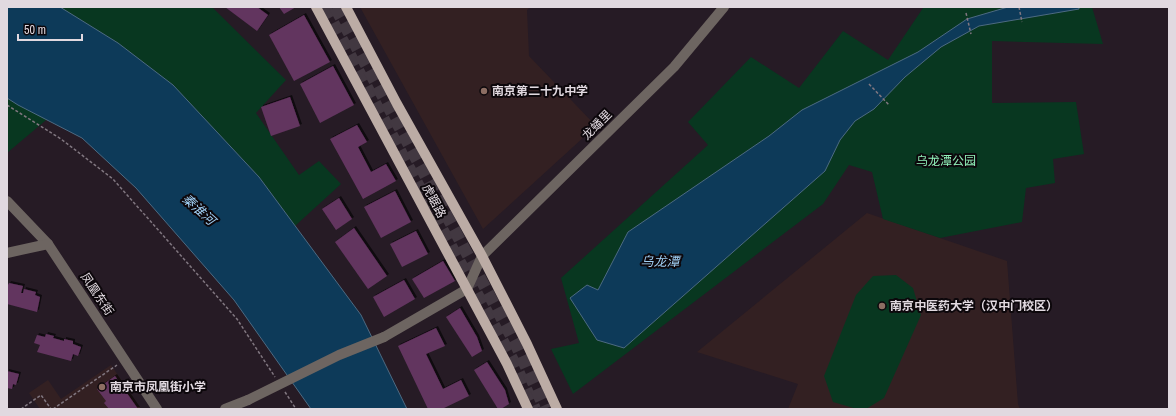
<svg xmlns="http://www.w3.org/2000/svg" width="1176" height="416" font-family="'Archivo Narrow','Noto Sans SC',sans-serif">
<defs>
<filter id="shadow"><feDropShadow dx="2" dy="-2" stdDeviation="0" flood-color="#0009"/></filter>
</defs>
<rect width="100%" height="100%" fill="#261b25"/>
<!-- education -->
<g fill="#332022">
<polygon points="360,7 530,7 527,10 529,56 596,126 483,229"/>
<polygon points="867,213 1007,261 1018,404 1020,409 788,409 798,384 697,352"/>
<polygon points="111,365 141,409 40,409 29,393 48,380 61,399"/>
</g>
<!-- green -->
<g fill="#083720">
<polygon points="7,7 212,7 286,80 256,113 299,175 319,161 341,184 295,226 259,177 173,86 128,51 7,153"/>
<polygon points="931,7 1092,7 1103,44 992,41 992,103 1076,102 1084,154 1053,159 1055,183 1026,188 1022,222 940,238 883,219 872,172 849,165 823,204 573,394 551,349 579,343 561,278 708,145 688,122 751,57 799,88 843,31 888,60 923,8"/>
<polygon points="896,275 913,288 921,315 884,398 866,409 857,409 833,402 824,376 856,295 873,276"/>
</g>
<!-- water -->
<g fill="#0d3a59" stroke="#4d6a82">
<polygon points="7,7 60,7 118,43 173,85 259,177 361,315 407,409 311,409 234,300 136,188 82,138 18,105 7,98"/>
<polygon points="1008,7 1079,7 1079,9 979,26 941,47 905,77 874,109 855,121 840,140 825,171 624,348 597,340 570,298 587,285 598,290 628,232 769,136 802,110 918,52 967,19"/>
</g>
<!-- building -->
<g fill="#62345f" filter="url(#shadow)">
<polygon points="225,7 257,7 268,15 257,31"/>
<polygon points="279,7 296,7 284,14"/>
<polygon points="304,15 330,62 294,81 269,35"/>
<polygon points="333,66 354,105 320,123 300,84"/>
<polygon points="290,97 300,126 271,136 261,107"/>
<polygon points="357,125 367,142 358,147 371,172 386,164 396,181 363,199 330,139"/>
<polygon points="395,191 411,222 381,238 364,207"/>
<polygon points="339,198 352,219 336,230 322,209"/>
<polygon points="354,228 387,276 368,289 335,242"/>
<polygon points="416,231 428,254 402,267 390,244"/>
<polygon points="443,261 455,281 424,298 412,279"/>
<polygon points="404,280 415,299 384,317 373,297"/>
<polygon points="9,283 23,286 21,293 23,293 24,289 36,292 35,295 40,297 37,312 7,304 7,285 8,285"/>
<polygon points="460,308 477,337 482,351 472,357 446,317"/>
<polygon points="436,328 445,346 426,354 443,389 461,380 469,396 442,409 428,409 398,346"/>
<polygon points="46,334 54,336 53,338 64,341 64,339 73,341 73,344 81,347 78,356 73,354 71,361 37,352 40,345 34,343 37,335 45,337"/>
<polygon points="487,362 505,390 509,404 501,409 498,409 474,370"/>
<polygon points="7,371 19,374 16,385 13,384 12,389 7,388"/>
<polygon points="115,376 138,409 109,409 104,403 106,401 97,389"/>
</g>
<g fill="none" stroke-linecap="round" stroke-linejoin="round">
<!-- highway-tunnel -->
<g stroke="#423841" stroke-width="12" stroke-dasharray="12 6" stroke-linecap="butt">
<polyline points="325,7 416,181 514,362 535,409"/>
<polyline points="335,7 517,347 545,409"/>
</g>
<!-- path -->
<g stroke="#817780" stroke-width="1.5" stroke-dasharray="3 2" stroke-linecap="butt">
<polyline points="1019,7 1022,22"/>
<polyline points="966,13 971,34"/>
<polyline points="869,84 889,105"/>
<polyline points="7,105 61,139 113,179 237,319 275,377"/>
<polyline points="285,392 296,409"/>
<polyline points="21,409 41,395 51,409"/>
<polyline points="53,409 117,365"/>
</g>
<!-- minor -->
<g stroke="#6d6561" stroke-width="10">
<polyline points="7,201 48,244 157,409"/>
<polyline points="7,253 48,244"/>
<polyline points="384,337 467,289 482,256 674,67 724,7"/>
<polyline points="225,409 248,400"/>
</g>
<!-- major -->
<g stroke="#bcaca5" stroke-width="10">
<polyline points="316,7 507,364 528,409"/>
<polyline points="346,7 397,104 482,256 527,344 557,409"/>
</g>
<!-- minor-bridge -->
<polyline stroke="#6d6561" stroke-width="10" points="248,400 339,355 384,337"/>
</g>
<!-- markers -->
<g fill="#8d6e63" stroke="#0c070b" stroke-width="1.5">
<circle cx="484" cy="91" r="4"/>
<circle cx="882" cy="306" r="4"/>
<circle cx="102" cy="387" r="4"/>
</g>
<g text-anchor="middle" stroke-width="4" stroke-linejoin="round" paint-order="stroke">
<!-- poi labels -->
<g font-size="12" font-weight="bold" fill="#e1d9e0" stroke="#0c070b" text-anchor="start">
<text x="492" y="95">南京第二十九中学</text>
<text x="890" y="310">南京中医药大学（汉中门校区）</text>
<text x="110" y="391">南京市凤凰街小学</text>
</g>
<!-- street labels -->
<g font-size="12" fill="#e1d9e0" stroke="#0c070b">
<text transform="translate(597 125) rotate(-45)" y="4">龙蟠里</text>
<text transform="translate(434 201) rotate(62)" y="4">虎踞路</text>
<text transform="translate(97 294) rotate(56)" y="4">凤凰东街</text>
</g>
<!-- park labels -->
<g font-size="12" fill="#91f0b9" stroke="#0c070b">
<text x="946" y="165">乌龙潭公园</text>
</g>
<!-- water labels -->
<g font-size="13" font-style="italic" fill="#a1d0f5" stroke="#0c070b">
<text transform="translate(199 209) rotate(42)" y="5">秦淮河</text>
<text x="660" y="266">乌龙潭</text>
</g>
</g>
<!-- border -->
<rect width="1176" height="416" fill="none" stroke="#e1d9e0" stroke-width="16"/>
<!-- scale -->
<path d="M18 34v6h64v-6" fill="none" stroke="#e1d9e0" stroke-width="2"/>
<text x="24" y="34" font-size="12" fill="#e1d9e0" stroke="#0c070b" stroke-width="3" paint-order="stroke">50 m</text>
</svg>
